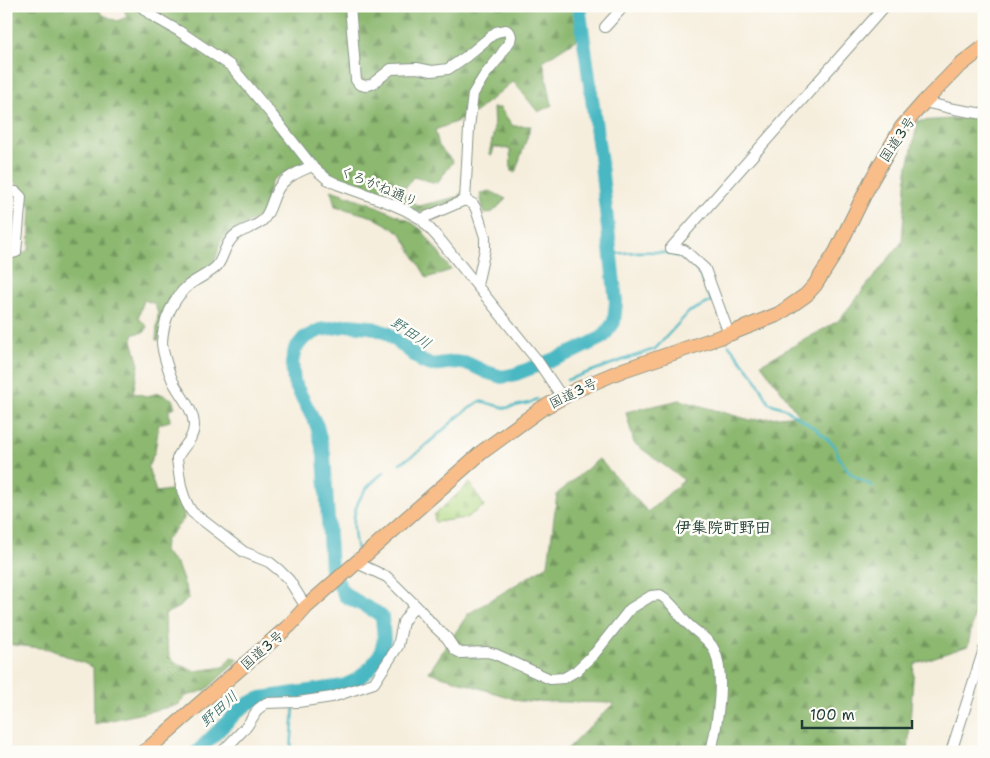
<svg xmlns="http://www.w3.org/2000/svg" width="990" height="758" font-family="'Shantell Sans','Klee One',sans-serif">
<defs>
<pattern id="forest-firs" width="22" height="20" patternUnits="userSpaceOnUse" patternTransform="scale(1.25)"><rect width="22" height="20" fill="#8cb870"/><path d="M5 1l3.5 6h-7zM16 11l3.5 6h-7z" fill="#72975d"/></pattern>
<pattern id="cemetery-stones" width="16" height="16" patternUnits="userSpaceOnUse" patternTransform="scale(1.25)"><rect width="16" height="16" fill="#b0d882"/><path d="M2 7V4a2 2 0 0 1 4 0v3zM10 15v-3a2 2 0 0 1 4 0v3z" fill="#97ba71"/></pattern>
</defs>
<rect width="100%" height="100%" fill="#fdfcf7"/>
<filter id="ink" filterUnits="userSpaceOnUse"><feTurbulence type="fractalNoise" baseFrequency=".02" numOctaves="2"/><feDisplacementMap in="SourceGraphic" scale="10" xChannelSelector="R" yChannelSelector="G"/><feConvolveMatrix kernelMatrix="1 2 1 2 8 2 1 2 1" color-interpolation-filters="sRGB"/></filter>
<filter id="wash" filterUnits="userSpaceOnUse"><feTurbulence type="fractalNoise" baseFrequency=".0096" numOctaves="4" result="noise"/><feDisplacementMap in="SourceGraphic" scale="20" xChannelSelector="R" yChannelSelector="G"/><feGaussianBlur stdDeviation="1.12" result="paint"/><feColorMatrix in="noise" values="0 0 0 0 0 0 0 0 0 0 0 0 0 0 0 0 0 1.4 0 .05"/><feComposite in="paint" operator="in"/></filter>
<g filter="url(#wash)">
<rect width="100%" height="100%" fill="#f6eedd"/>
<!-- forest -->
<g fill="url(#forest-firs)" stroke="#567a52">
<polygon points="6,6 98,6 101,14 117,21 127,17 123,6 131,6 132,8 134,6 578,6 578,9 577,39 543,61 552,105 538,112 513,81 471,116 435,130 439,146 453,162 437,183 413,177 403,191 407,199 419,206 457,197 461,193 464,192 459,201 420,213 404,205 378,193 352,185 329,173 315,161 310,158 272,180 261,217 231,232 221,241 215,261 208,268 181,285 165,308 159,340 156,340 158,314 155,304 144,300 138,318 147,326 145,332 134,334 132,340 139,365 133,393 147,396 159,393 172,399 175,407 169,410 170,421 159,424 155,451 148,467 156,492 176,489 184,509 184,519 165,541 164,552 177,564 189,597 181,606 165,614 166,640 170,657 177,664 195,671 224,667 231,657 239,659 206,690 186,696 178,705 94,724 93,667 49,649 6,644 6,261 29,250 31,207 18,185 6,177"/>
<polygon points="493,108 500,108 513,126 531,126 515,173 511,170 510,149 494,147 492,155 489,154 494,131"/>
<polygon points="984,117 984,566 968,646 914,664 908,752 564,752 614,703 520,701 429,672 468,614 548,565 557,494 599,459 648,512 684,480 634,443 626,412 680,400 750,420 799,415 761,364 838,321 902,242 907,171 918,121"/>
<polygon points="331,190 369,203 408,220 422,230 451,270 427,278 400,232 373,217 335,206"/>
<polygon points="490,191 506,199 493,212 484,214 480,193"/>
</g>
<!-- cemetery -->
<polygon fill="url(#cemetery-stones)" stroke="#688a5b" points="470,483 484,506 466,518 435,522 434,515"/>
<g fill="none" stroke-linecap="round" stroke-linejoin="round">
<!-- stream -->
<g stroke="#4ab8c3" stroke-width="2.5">
<path d="M 611,254 C 638,252 677,245 696,270 C 703,279 707,292 712,302"/>
<polyline points="729,345 754,376 769,403 784,408 816,429 835,446 839,458 851,474 872,486"/>
<polyline points="567,380 617,362 655,349 689,312 712,301"/>
<polyline points="400,463 417,453 460,415 480,401 506,408 529,403 537,399"/>
<path d="M 357,550 C 352,527 351,508 366,489 C 371,483 378,477 384,472"/>
<polyline points="347,588 361,597 376,612"/>
<polyline points="291,752 294,706"/>
</g>
<!-- river -->
<polyline stroke="#4ab8c3" stroke-width="14" points="197,752 237,712 249,703 261,698 343,686 358,679 371,667 380,654 384,640 382,617 376,612 345,596 331,569 324,455 317,426 294,382 292,363 295,349 304,338 320,330 349,325 370,327 387,333 423,362 432,365 454,362 469,364 486,372 502,377 516,374 575,351 603,337 614,322 616,302 600,156 579,6"/>
</g>
</g>
<g filter="url(#ink)">
<g fill="none" stroke-linecap="round" stroke-linejoin="round">
<!-- minor casing -->
<g stroke="#8a9688" stroke-width="12">
<g id="minor">
<polyline points="141,6 151,15 179,31 231,66 272,115 312,166 327,179 337,184 387,202 405,210 421,219 441,241 537,360 562,397"/>
<polyline points="350,6 356,80 359,84 365,86 372,84 391,69 417,68 432,71 448,69 467,56 496,32 506,30 510,33 511,36 510,41 498,59 484,76 473,94 469,128 465,200"/>
<polyline points="605,27 624,6"/>
<polyline points="924,102 954,109 984,114"/>
<polyline points="6,191 16,192 21,197 16,252 6,255"/>
<polyline points="465,200 473,204 476,209 485,237 485,249 477,285"/>
<polyline points="421,219 465,200"/>
<polyline points="671,248 885,6"/>
<polyline points="671,248 684,250 705,269 729,334"/>
<path d="M 357,563 L 387,577 L 420,610 L 433,625 L 447,638 L 455,650 L 461,653 L 487,652 L 495,654 L 550,679 L 564,678 L 576,671 L 595,653 L 630,609 L 651,596 L 660,595 C 672,602 675,610 684,620 C 692,630 704,635 712,646 C 727,670 717,725 711,752"/>
<path d="M 306,607 L 289,580 L 279,570 L 269,562 L 244,552 L 192,512 C 180,494 180,479 177,459 C 181,447 193,442 194,426 C 194,410 182,398 175,385 C 170,377 162,351 162,342 C 163,321 173,298 189,285 C 198,278 209,274 217,266 C 224,257 224,245 234,236 C 242,229 255,228 263,220 C 272,210 272,196 280,186 C 287,176 301,171 312,166"/>
<polyline points="222,752 247,726 258,709 266,703 298,702 332,697 374,683 398,646 403,622 415,605"/>
<polyline points="951,752 984,649"/>
</g>
</g>
<!-- highway casing -->
<g stroke="#8a9688" stroke-width="16">
<polyline id="highway" points="143,752 148,749 290,625 306,607 482,452 541,409 578,389 623,370 729,334 779,314 806,295 815,285 836,252 871,181 902,127 924,102 957,68 984,47"/>
</g>
<!-- minor -->
<use href="#minor" stroke="#fff" stroke-width="10"/>
<!-- highway -->
<use href="#highway" stroke="#f8bd89" stroke-width="14"/>
</g>
</g>
<g text-anchor="middle" stroke-width="5" stroke-linejoin="round" paint-order="stroke">
<!-- street labels -->
<g font-size="14" fill="#1f3d34" stroke="#fdfcf7">
<text transform="translate(897 139) rotate(-56)" y="5">国道3号</text>
<text transform="translate(379 186) rotate(23)" y="5">くろがね通り</text>
<text transform="translate(573 393) rotate(-26)" y="5">国道3号</text>
<text transform="translate(262 650) rotate(-41)" y="5">国道3号</text>
</g>
<!-- water labels -->
<g font-size="15" font-style="italic" fill="#2c625f" stroke="#fdfcf7">
<text transform="translate(411 333) rotate(34)" y="5">野田川</text>
<text transform="translate(219 709) rotate(-42)" y="5">野田川</text>
</g>
<!-- quarter labels -->
<g font-size="16" font-weight="bold" fill="#1f3d34" stroke="#fdfcf7">
<text x="723" y="533">伊集院町野田</text>
</g>
</g>
<!-- margin -->
<rect width="990" height="758" fill="none" stroke="#fdfcf7" stroke-width="25"/>
<!-- scale -->
<path d="M802 720v8h110v-8" fill="none" stroke="#1f3d34" stroke-width="2.5"/>
<text x="810" y="720" font-size="15" fill="#1f3d34" stroke="#fdfcf7" stroke-width="4" paint-order="stroke">100 m</text>
</svg>
